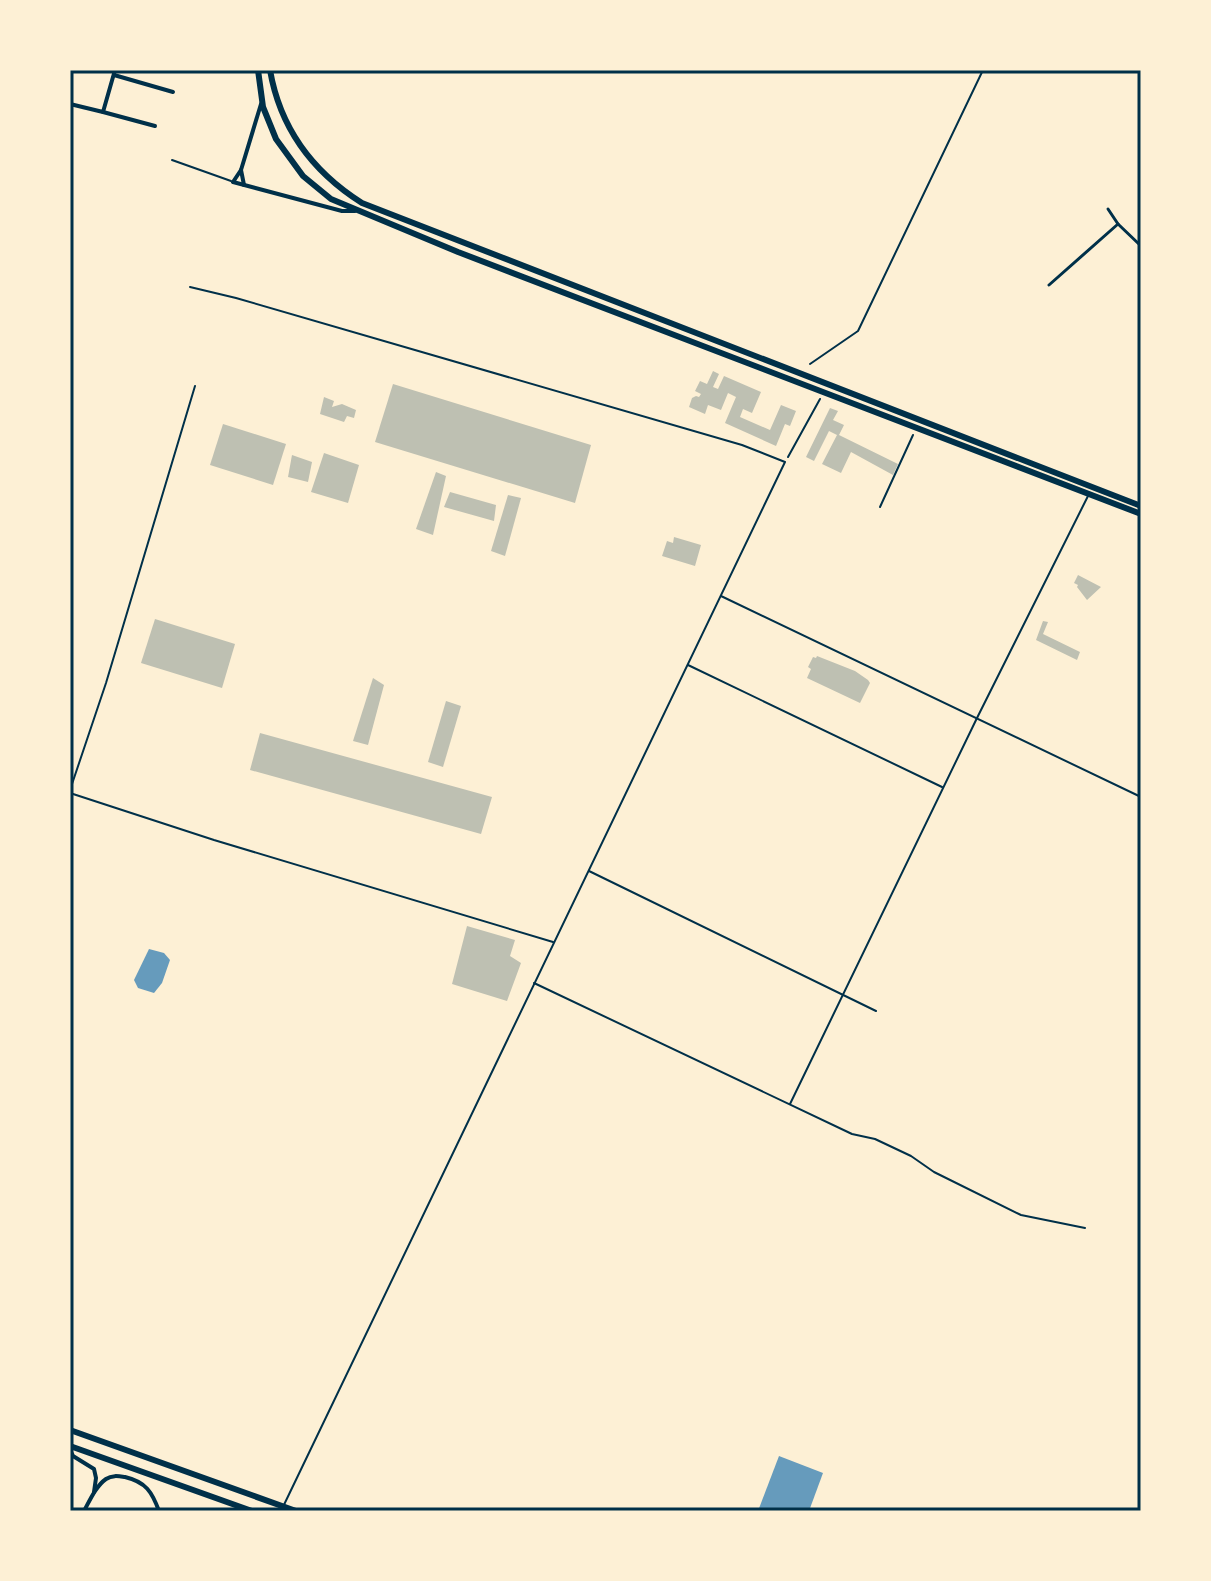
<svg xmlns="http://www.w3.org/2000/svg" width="1211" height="1581" font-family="Literata,serif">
<rect width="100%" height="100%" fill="#fdf0d5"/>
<!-- water -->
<g fill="#669bbc">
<polygon points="149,949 164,953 170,960 162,983 154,993 138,988 134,980"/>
<polygon points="779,1456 823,1473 809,1511 758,1511"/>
</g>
<!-- building -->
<g fill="#bec0b2">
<polygon points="713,371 719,374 713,387 718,389 724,376 761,392 752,413 743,409 740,417 770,430 781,405 796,411 790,426 785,424 776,446 725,423 736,397 728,393 721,410 708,405 705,414 689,407 692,398 696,396 699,397 701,394 695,391 700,381 707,384"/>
<polygon points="393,384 591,445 575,503 375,442"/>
<polygon points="324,397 334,401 332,407 342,404 356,410 354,418 347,416 344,422 320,414"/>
<polygon points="830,408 838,411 833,420 844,425 839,435 898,464 893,475 851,452 841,473 822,464 837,435 829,431 814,461 806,457"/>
<polygon points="223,424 286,444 273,485 210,465"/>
<polygon points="324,453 359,465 348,503 311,492"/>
<polygon points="292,455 312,462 308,482 288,477"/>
<polygon points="436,472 446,476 433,535 416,529"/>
<polygon points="450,492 496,505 494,521 444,507"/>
<polygon points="508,495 521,498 505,556 491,551"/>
<polygon points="674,537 701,545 695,566 662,556 667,541 673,543"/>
<polygon points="1078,575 1101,587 1087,600 1077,587 1078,585 1074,583"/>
<polygon points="155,619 235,644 222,688 141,663"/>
<polygon points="1043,621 1048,622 1043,634 1080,652 1077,660 1036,640"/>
<polygon points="817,656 855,671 868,680 870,683 860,703 807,678 811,669 808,667 813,657 816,658"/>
<polygon points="373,678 384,685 368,745 353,741"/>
<polygon points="446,701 461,706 443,767 428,762"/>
<polygon points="260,733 492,797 481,834 250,770"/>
<polygon points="467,926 515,940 510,956 521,963 507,1001 452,984"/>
</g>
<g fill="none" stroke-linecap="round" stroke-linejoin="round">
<!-- path -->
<g stroke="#003049" stroke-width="2">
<polyline points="788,457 820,399"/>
<polyline points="880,507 913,435"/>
</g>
<!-- service -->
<g stroke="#003049" stroke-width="2">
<polyline points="172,160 231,181"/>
<polyline points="190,287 236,298 742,445 785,462 281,1511"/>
<polyline points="810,364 858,331 983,70"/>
<polyline points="721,596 1141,797"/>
<polyline points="688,665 942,787"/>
<polyline points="70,790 106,683 195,386"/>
<polyline points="70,793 214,840 553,942"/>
<polyline points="589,871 876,1011"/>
<polyline points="534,983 852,1134 875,1139 911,1156 934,1172 1021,1215 1085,1228"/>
<polyline points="790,1104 977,718 1089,494"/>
</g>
<!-- pedestrian -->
<g stroke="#003049" stroke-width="3">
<polyline points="1108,209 1118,224 1141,246"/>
<polyline points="1049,285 1118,224"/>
</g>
<!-- minor -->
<g stroke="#003049" stroke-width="4">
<polyline points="114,75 173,92"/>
<polyline points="70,104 103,112 115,70"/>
<polyline points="261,104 241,170 233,182 342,211 355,211"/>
<polyline points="103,112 155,126"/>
<polyline points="241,170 244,185"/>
<polyline points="70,1450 73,1456 94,1469 96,1478 94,1492"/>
<path d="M 84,1511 C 90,1500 96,1486 106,1479 C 112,1475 118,1476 125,1477 C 146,1482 152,1492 159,1511"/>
</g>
<!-- secondary -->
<g stroke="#003049" stroke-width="6">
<polyline points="258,70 263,107 276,139 303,176 331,199 458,252 1141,514"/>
<path d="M 270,70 C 280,128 313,172 362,203 L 1141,506"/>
<polyline points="70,1430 296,1511"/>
<polyline points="70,1446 252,1511"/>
</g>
</g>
<!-- border -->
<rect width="1211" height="1581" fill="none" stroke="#fdf0d5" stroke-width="144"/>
<rect x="72" y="72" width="1067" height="1437" fill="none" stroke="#003049" stroke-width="3"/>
</svg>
